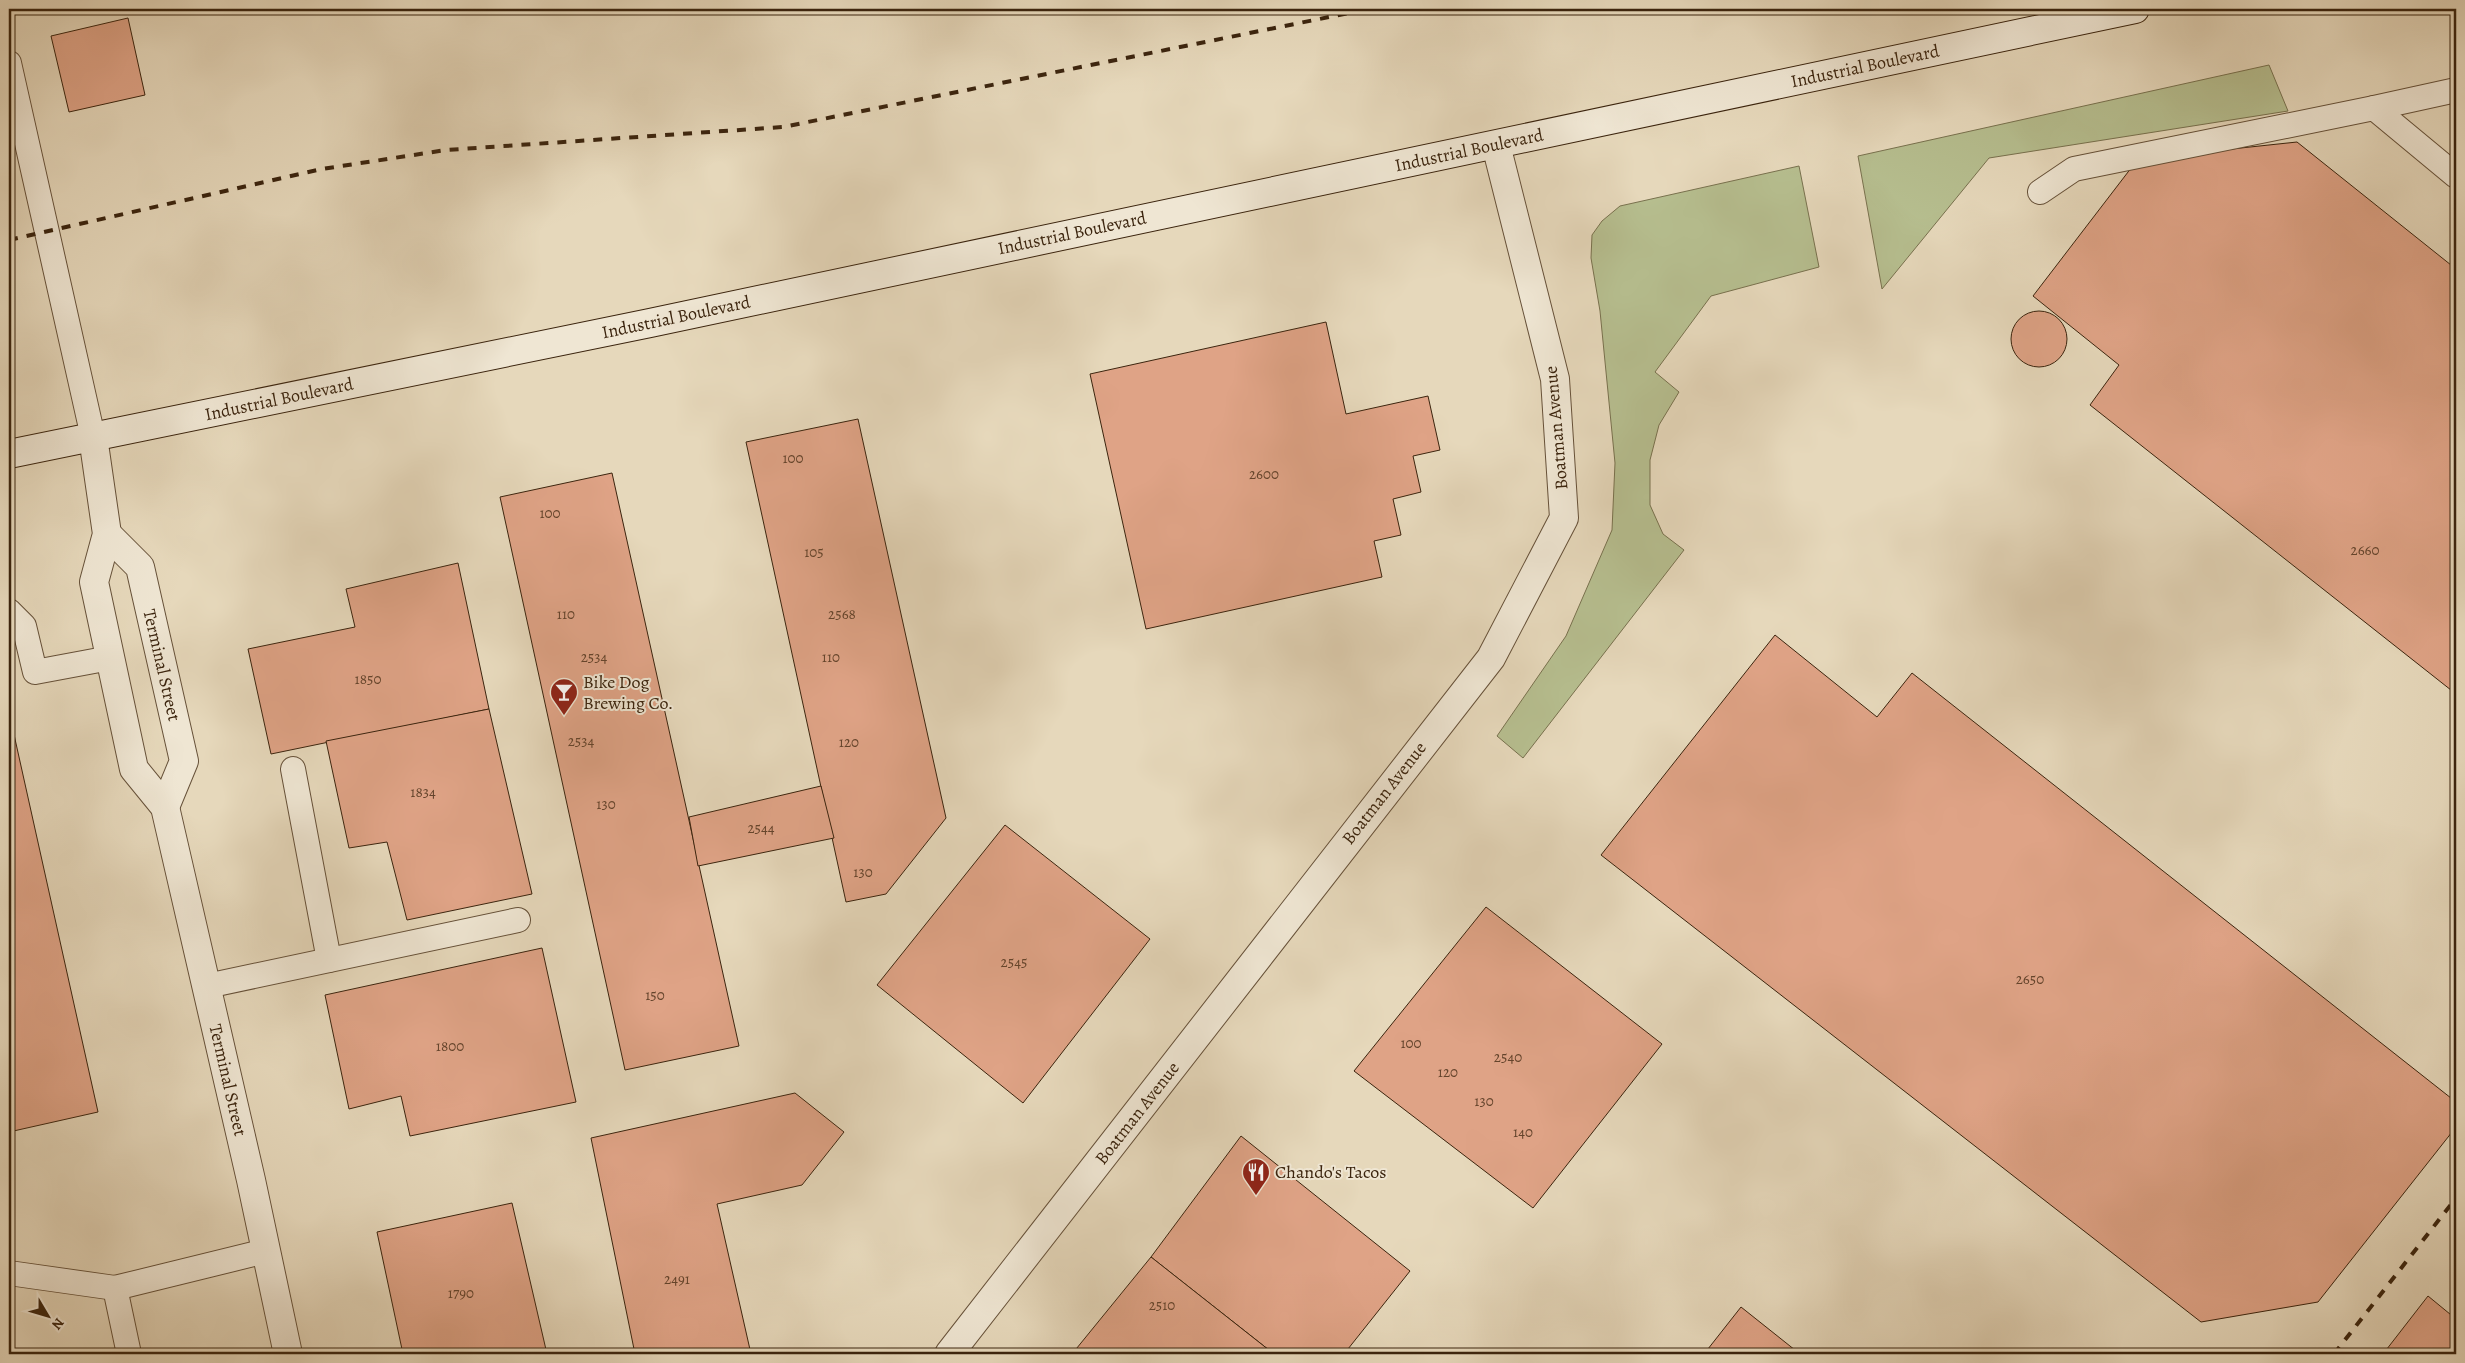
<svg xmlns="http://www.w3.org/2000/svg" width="2465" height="1363" font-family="Alegreya,serif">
<rect width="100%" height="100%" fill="#e6d8bb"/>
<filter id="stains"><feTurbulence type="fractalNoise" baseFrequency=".004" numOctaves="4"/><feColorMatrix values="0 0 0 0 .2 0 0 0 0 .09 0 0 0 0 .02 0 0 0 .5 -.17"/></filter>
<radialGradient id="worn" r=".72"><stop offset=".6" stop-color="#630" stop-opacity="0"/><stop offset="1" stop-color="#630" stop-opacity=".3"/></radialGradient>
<!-- green -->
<g fill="#b6be8f" stroke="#78714e">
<polygon points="2269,65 2288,111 1989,158 1882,289 1858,156"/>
<polygon points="1799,166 1819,267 1711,296 1655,372 1679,392 1659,425 1650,460 1650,505 1663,534 1684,550 1523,758 1497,736 1566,636 1612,530 1615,463 1600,311 1591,258 1592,235 1602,221 1620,206"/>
</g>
<!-- building -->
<g fill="#dfa386" stroke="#3b240e">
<polygon points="128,18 145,95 69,112 51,36"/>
<polygon points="2297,142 2456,269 2456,694 2090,405 2119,365 2033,296 2138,159"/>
<circle cx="2039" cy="339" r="28"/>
<polygon points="1326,322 1346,414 1428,396 1440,450 1413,456 1421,492 1393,499 1401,535 1374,541 1382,577 1146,629 1090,374"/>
<polygon points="858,419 946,818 886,894 846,902 746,442"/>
<polygon points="612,473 739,1046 625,1070 500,497"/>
<polygon points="458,563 489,709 271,754 248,649 355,627 346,589"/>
<polygon points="1775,635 1877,717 1912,673 2456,1102 2456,1127 2318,1302 2201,1322 1601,855"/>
<polygon points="489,709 532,894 407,920 387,842 349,848 326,741"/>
<polygon points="9,712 98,1112 9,1132"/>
<polygon points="821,786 834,838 698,866 689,817"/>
<polygon points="1005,825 1150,939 1023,1103 877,985"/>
<polygon points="1486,907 1662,1044 1533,1208 1354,1071"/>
<polygon points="542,948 576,1102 410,1136 401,1096 349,1109 325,995"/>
<polygon points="795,1093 844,1132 802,1185 717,1204 751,1354 635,1354 591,1138"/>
<polygon points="1241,1136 1410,1271 1344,1354 1274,1354 1151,1257"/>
<polygon points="512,1203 547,1354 403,1354 377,1232"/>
<polygon points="1151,1257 1274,1354 1072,1354"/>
<polygon points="2428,1296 2456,1319 2456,1354 2383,1354"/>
<polygon points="1741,1307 1800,1354 1704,1354"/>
</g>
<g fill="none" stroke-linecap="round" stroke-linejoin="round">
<!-- lane casing -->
<g stroke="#665139" stroke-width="26">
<g id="lane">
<polyline points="9,63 93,437"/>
<polyline points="2374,108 2456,90"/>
<polyline points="2040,192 2074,169 2374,108 2456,176"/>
<polyline points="9,611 24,626 35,672 110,658"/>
<polyline points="293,769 329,960"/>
<polyline points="207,986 518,920"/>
<polyline points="9,1273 115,1288"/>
<polyline points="129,1354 115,1288 266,1251"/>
</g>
</g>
<!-- street casing -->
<g stroke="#665139" stroke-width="30">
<g id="street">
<polyline points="93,437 107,534 94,582 134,769 165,807 251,1180 288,1354"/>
<polyline points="107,534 140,567 184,761 165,807"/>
<polyline points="949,1354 1491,658 1564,518 1555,379 1496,145"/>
</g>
</g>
<!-- secondary casing -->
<g stroke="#3b240e" stroke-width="30">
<polyline id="secondary" points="9,454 650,323 2135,9"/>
</g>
<!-- lane -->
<use href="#lane" stroke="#efe6d3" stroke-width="24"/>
<!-- street -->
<use href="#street" stroke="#efe6d3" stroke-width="28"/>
<!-- secondary -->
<use href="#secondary" stroke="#efe6d3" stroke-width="28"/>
<!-- rail -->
<g stroke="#3b240e" stroke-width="4" stroke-dasharray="9 9" stroke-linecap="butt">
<polyline points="9,240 322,169 446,150 783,127 1369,9"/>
<polyline points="2334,1354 2456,1198"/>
</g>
</g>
<!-- icons -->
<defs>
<g id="bar-pin" transform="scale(1.4375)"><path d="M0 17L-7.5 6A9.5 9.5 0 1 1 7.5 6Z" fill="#8f2418" stroke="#efe6d3"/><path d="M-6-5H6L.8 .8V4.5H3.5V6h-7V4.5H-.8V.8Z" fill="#fff"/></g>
<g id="restaurant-pin" transform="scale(1.4375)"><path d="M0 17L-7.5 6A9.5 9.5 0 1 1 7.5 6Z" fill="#8f2418" stroke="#efe6d3"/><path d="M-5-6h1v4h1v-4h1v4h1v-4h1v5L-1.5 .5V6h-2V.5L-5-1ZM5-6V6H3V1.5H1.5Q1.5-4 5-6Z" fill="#fff"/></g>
</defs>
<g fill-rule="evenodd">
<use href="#bar-pin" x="564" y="692"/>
<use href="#restaurant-pin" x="1256" y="1172"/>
</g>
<g text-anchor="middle" stroke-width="4" stroke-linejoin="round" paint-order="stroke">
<!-- number labels -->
<g font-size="15" fill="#64442c">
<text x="793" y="463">100</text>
<text x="1264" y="479">2600</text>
<text x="550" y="518">100</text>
<text x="2365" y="555">2660</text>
<text x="814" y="557">105</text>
<text x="566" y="619">110</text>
<text x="842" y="619">2568</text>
<text x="594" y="662">2534</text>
<text x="831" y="662">110</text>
<text x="368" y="684">1850</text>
<text x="581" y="746">2534</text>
<text x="849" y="747">120</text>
<text x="423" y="797">1834</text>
<text x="606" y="809">130</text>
<text x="761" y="833">2544</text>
<text x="863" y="877">130</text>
<text x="1014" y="967">2545</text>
<text x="2030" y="984">2650</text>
<text x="655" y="1000">150</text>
<text x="1411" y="1048">100</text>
<text x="450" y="1051">1800</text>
<text x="1508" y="1062">2540</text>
<text x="1448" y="1077">120</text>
<text x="1484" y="1106">130</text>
<text x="1523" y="1137">140</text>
<text x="677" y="1284">2491</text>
<text x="461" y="1298">1790</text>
<text x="1162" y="1310">2510</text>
</g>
<!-- street labels -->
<g font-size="18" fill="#3b240e" stroke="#efe6d3">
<text transform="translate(1865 66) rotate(-12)" y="6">Industrial Boulevard</text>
<text transform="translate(1469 150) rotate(-12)" y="6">Industrial Boulevard</text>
<text transform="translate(1072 233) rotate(-12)" y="6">Industrial Boulevard</text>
<text transform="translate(676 317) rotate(-12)" y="6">Industrial Boulevard</text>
<text transform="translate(279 399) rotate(-12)" y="6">Industrial Boulevard</text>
<text transform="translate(1556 428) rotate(-95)" y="6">Boatman Avenue</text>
<text transform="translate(162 665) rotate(77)" y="6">Terminal Street</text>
<text transform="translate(1384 793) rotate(-52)" y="6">Boatman Avenue</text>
<text transform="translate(228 1080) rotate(77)" y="6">Terminal Street</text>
<text transform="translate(1137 1113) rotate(-52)" y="6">Boatman Avenue</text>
</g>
<!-- poi labels -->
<g font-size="18" fill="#3b240e" stroke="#efe6d3" text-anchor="start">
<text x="583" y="688">Bike Dog<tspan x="583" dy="21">Brewing Co.</tspan></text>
<text x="1275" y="1178">Chando's Tacos</text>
</g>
</g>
<!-- margin -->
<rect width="2465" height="1363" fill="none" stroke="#e6d8bb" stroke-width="30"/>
<rect x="10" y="10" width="2445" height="1343" fill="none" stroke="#3b240e" stroke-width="2.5"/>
<rect x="15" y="15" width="2435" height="1333" fill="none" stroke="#3b240e"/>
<!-- north arrow -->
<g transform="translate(48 1316) rotate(128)" stroke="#efe6d3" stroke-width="4" paint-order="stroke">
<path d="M0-4L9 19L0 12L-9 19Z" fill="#3b240e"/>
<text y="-8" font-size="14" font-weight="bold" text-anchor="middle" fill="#3b240e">N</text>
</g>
<rect width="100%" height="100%" filter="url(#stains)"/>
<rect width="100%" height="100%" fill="url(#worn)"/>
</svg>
